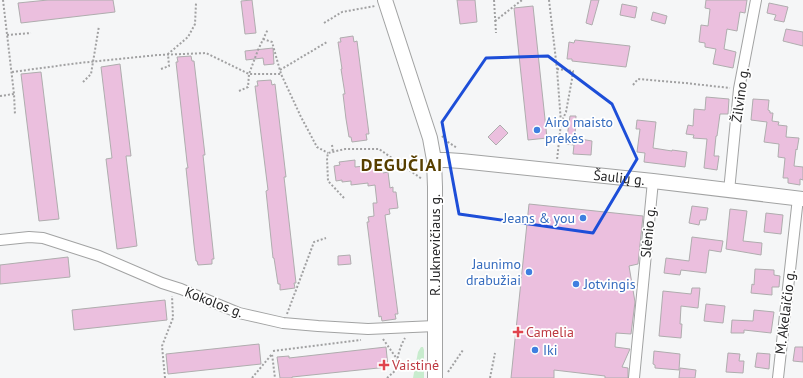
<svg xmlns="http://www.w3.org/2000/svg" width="803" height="378" font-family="'PT Sans',sans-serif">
<rect width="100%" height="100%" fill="#f5f6f7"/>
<!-- green -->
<polygon fill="#c8ecce" points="421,347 423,347 424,350 424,378 413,378 418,352"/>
<!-- building -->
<g fill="#ebbfde" stroke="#afadae">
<polygon points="48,0 113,0 115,12 21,23 18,3"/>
<polygon points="252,0 256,33 245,34 241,1"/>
<polygon points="457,0 475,0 477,22 460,24"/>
<polygon points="591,0 599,0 592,25 586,23"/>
<polygon points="706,0 747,0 745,13 740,12 737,31 727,29 724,49 736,52 733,68 713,64 716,49 705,47 705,43 699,42 701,25 708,26 710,9 705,8"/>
<polygon points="769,3 788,7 784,22 774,20 776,15 767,13"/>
<polygon points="622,4 637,7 635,18 620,15"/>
<polygon points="533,6 547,138 528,140 514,8"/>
<polygon points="653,12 667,16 665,24 651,20"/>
<polygon points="786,29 803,32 803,46 783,41"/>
<polygon points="353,36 354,42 357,41 369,134 366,134 367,140 352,142 351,137 349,137 346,119 343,94 345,94 341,69 342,69 338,42 341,42 340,38"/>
<polygon points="575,40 630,46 626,67 572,61 572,59 567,59 569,42 574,43"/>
<polygon points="273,48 274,64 264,65 263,58 246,60 245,51"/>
<polygon points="191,56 192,61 194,61 205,155 203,155 214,259 212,259 212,264 198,265 197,261 196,261 194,245 186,168 188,168 187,162 176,62 178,62 177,57"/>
<polygon points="120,64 131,156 126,156 137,246 117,249 106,159 112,158 101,67"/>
<polygon points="41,72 59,219 39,221 21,74"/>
<polygon points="271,80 272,85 275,84 286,177 284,177 296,283 294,283 295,288 280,290 280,284 278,284 274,258 273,258 266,191 268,190 255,86 258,86 257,81"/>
<polygon points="706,97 729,99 728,114 720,114 717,136 716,136 714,156 719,156 717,170 704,168 707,139 693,138 694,135 686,134 688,125 693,126 694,109 705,110"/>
<polygon points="753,99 769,100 768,110 770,111 770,113 773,113 772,121 779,122 778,125 787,126 786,137 799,138 797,150 796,149 794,166 803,167 803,180 800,179 800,185 788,183 788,178 783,178 785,158 778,157 779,144 764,142 767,122 751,120"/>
<polygon points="570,116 576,116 575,136 580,137 580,139 592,141 591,155 573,154 574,145 566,144"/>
<polygon points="637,120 656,122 653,148 672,151 672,150 687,152 685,167 644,162 645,153 637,152 640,129 636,129"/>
<polygon points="500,125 508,133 496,145 488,137"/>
<polygon points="355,160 355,167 374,165 374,163 382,162 383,173 388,172 390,188 393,187 393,192 396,192 398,208 389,209 390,214 385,215 398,314 395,314 396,319 382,321 381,316 379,317 367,222 369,222 368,217 374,216 373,203 377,203 375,185 368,186 368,183 351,185 351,181 342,182 342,180 336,181 334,166 340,165 339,162"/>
<polygon points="529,204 643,216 638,264 629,266 635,302 631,334 616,333 615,347 630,349 622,367 628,368 628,378 605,378 605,376 554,370 554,378 511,378"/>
<polygon points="692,206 708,208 706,220 700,220 699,225 689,223"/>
<polygon points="730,209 747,211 743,241 762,243 761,255 726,249"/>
<polygon points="766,213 783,215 781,234 764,232"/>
<polygon points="692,237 723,241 721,252 709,250 706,273 681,270 680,275 664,273 666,258 689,261"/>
<polygon points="350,255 351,264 338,265 338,256"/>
<polygon points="68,257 70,277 0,284 0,265"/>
<polygon points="755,269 774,270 774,275 780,276 779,287 772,287 772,295 751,293 752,284 754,285"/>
<polygon points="692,288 700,288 698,308 681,306 680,324 682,324 681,338 659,336 663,291 691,294"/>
<polygon points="165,300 167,320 74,330 72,310"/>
<polygon points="706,304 725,306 723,323 704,321"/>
<polygon points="754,310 774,312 771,333 744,330 744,333 731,333 732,320 753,321"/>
<polygon points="259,344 261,364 168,374 166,354"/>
<polygon points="386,347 388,367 292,377 292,378 280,378 277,357 289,356 289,358"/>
<polygon points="795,347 803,347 803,362 793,361"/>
<polygon points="654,351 680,354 679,370 655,368 655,365 653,364"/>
<polygon points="728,353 740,354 739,361 744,361 743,373 726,372"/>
<polygon points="757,353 770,354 769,369 755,367"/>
<polygon points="680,368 696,370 695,378 679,378"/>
</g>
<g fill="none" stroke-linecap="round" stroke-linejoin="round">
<!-- street casing -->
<g stroke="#a2a3a3" stroke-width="12">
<g id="street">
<polyline points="729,191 739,89 756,0"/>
<polyline points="0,240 29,237 43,238 99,256 162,283 181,289 239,313 283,323 318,326 368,329 435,326"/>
<polyline points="634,378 653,181"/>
<polyline points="778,378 798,198"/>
</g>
</g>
<!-- secondary casing -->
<g stroke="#a2a3a3" stroke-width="16">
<g id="secondary">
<polyline points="385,0 430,138 434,160 435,187 435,378"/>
<path id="s1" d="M 434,160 L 446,160 L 461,161 L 653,181 L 803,199"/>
</g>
</g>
<!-- path -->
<g stroke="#a1a1a2" stroke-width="2" stroke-dasharray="2 2" stroke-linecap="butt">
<polyline points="3,0 14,94 15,115"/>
<polyline points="494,0 496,33"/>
<polyline points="549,0 557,69 561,123"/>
<polyline points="495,21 522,0"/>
<polyline points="324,23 342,12 375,6"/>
<polyline points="7,35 31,33"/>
<polyline points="263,39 272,42 281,74"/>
<polyline points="161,69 169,66 168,54 188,37 195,24 196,3"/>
<polyline points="557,69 573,71 572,79 566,112 561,123 557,160"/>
<polyline points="280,70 327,42"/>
<polyline points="12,72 79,63 158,55 206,53 249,74 281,74 301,117 317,147 328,153"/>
<polyline points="83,82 91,74 99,26"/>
<polyline points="633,85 638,79 685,83 730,88"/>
<polyline points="239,91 248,87 249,74 258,50 268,29"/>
<polyline points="0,96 14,94"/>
<polyline points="442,136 448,142 457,148"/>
<polyline points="332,145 333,152"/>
<polyline points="344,198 328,181 327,158 328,153 345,149 379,149 422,179"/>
<polyline points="287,314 314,242 326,238"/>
<polyline points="383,339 397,359"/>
<polyline points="273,351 361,340"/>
<polyline points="448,372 463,350"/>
<polyline points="165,378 162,346 173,318 172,296"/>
<polyline points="252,378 272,354 275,378"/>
<path d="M 387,378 L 396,370 C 397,359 399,348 405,338"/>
<polyline points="490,378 495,353"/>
</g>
<!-- street -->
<use href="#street" stroke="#fff" stroke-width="10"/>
<!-- secondary -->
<use href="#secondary" stroke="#fff" stroke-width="14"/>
</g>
<!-- marked area -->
<path fill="none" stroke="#1d4ed8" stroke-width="3" stroke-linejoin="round" d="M 548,56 L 612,104 L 637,159 L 593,233 L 459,214 L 442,122 L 486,58 Z"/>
<!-- markers -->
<g fill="#3f7fe0" stroke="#fff" stroke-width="1.5">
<circle cx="537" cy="130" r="4"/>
<circle cx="583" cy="218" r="4"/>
<circle cx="529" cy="272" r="4"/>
<circle cx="576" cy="284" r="4"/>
<circle cx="535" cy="350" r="4"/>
</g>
<g fill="#e0444e" stroke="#fff" stroke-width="1.5">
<path d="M516 326h4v4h4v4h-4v4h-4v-4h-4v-4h4z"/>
<path d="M382 359h4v4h4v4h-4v4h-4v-4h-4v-4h4z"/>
</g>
<g text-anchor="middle" stroke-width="3.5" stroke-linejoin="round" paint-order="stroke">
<!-- street labels -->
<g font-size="14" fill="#252526" stroke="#fff">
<text transform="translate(740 95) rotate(-82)" y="5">Žilvino g.</text>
<text dy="5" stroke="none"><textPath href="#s1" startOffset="186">Šaulių g.</textPath></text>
<text transform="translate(648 232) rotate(-84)" y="5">Slėnio g.</text>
<text transform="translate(435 245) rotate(-90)" y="5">R. Juknevičiaus g.</text>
<text transform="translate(214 302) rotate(21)" y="5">Kokolos g.</text>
<text transform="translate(785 312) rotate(-83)" y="5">M. Akelaičio g.</text>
</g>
<!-- shop labels -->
<g font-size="14" fill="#366cbe" stroke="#fff" text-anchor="start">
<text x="545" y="127">Airo maisto<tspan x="545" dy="16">prekės</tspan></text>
<text x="575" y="223" text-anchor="end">Jeans &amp; you</text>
<text x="521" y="269" text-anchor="end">Jaunimo<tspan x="521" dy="16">drabužiai</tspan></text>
<text x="584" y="289">Jotvingis</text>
<text x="543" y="355">Iki</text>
</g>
<!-- health labels -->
<g font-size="14" fill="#be3a42" stroke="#fff" text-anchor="start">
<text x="526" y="337">Camelia</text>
<text x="392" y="370">Vaistinė</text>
</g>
<!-- district labels -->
<g font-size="18" font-weight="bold" letter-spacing="1" fill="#573f00" stroke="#fff">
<text x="402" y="171">DEGUČIAI</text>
</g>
</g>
</svg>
